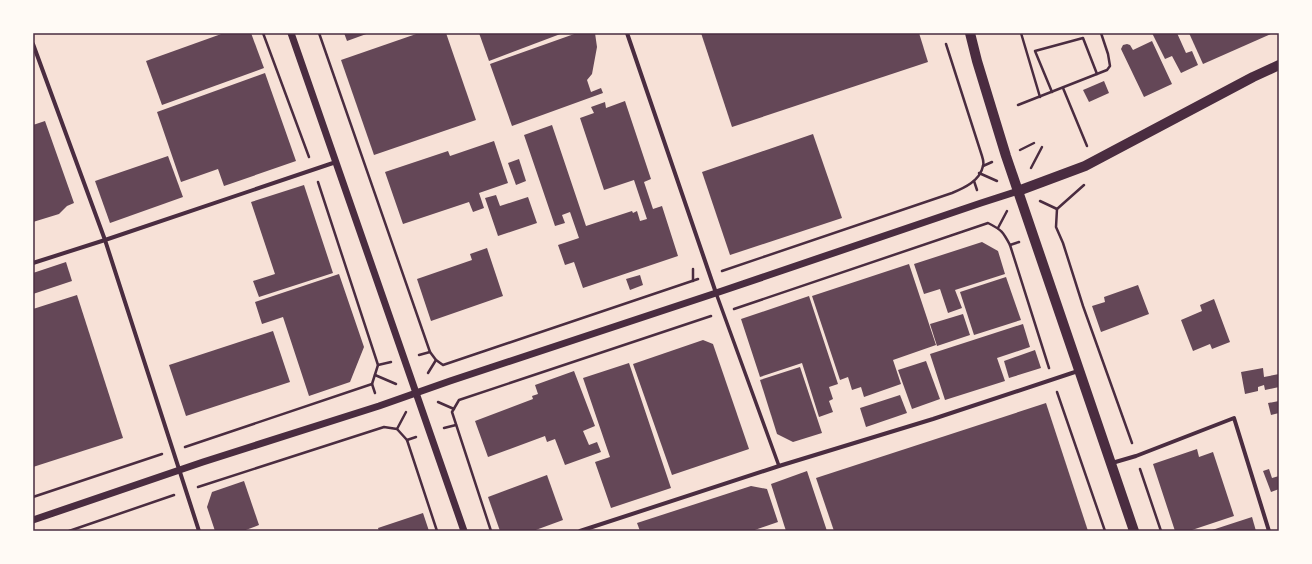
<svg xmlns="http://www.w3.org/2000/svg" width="1312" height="564" font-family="'Sofia Sans Condensed',sans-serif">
<rect width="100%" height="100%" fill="#f7e1d7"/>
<!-- building -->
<g fill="#644757">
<polygon points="224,33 251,33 264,68 162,105 146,61"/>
<polygon points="344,33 369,33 347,41"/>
<polygon points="419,33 446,33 476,120 374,155 341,60"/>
<polygon points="479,33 563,33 489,61"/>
<polygon points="577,33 595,33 597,47 592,74 587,80 591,92 601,88 603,93 512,126 490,64"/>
<polygon points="701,33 919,33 928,62 732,127"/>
<polygon points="1152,33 1177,33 1186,53 1192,51 1198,65 1181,73 1172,56 1165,59"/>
<polygon points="1189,33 1273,33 1203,64"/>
<polygon points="1152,41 1172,84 1144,97 1121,49 1123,45 1127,44 1130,45 1133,50"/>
<polygon points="265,73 296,161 224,186 218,169 181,182 157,112"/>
<polygon points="1104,81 1109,93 1089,102 1083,90"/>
<polygon points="625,101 651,179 644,182 653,209 662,206 678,256 583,288 574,262 565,265 558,245 579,238 570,212 562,215 565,223 555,226 524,135 552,125 586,226 632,211 633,213 637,211 640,221 647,219 634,180 604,190 580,118 594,113 591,107 605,102 606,108"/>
<polygon points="45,121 74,203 67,206 59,214 33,222 33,125"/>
<polygon points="813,134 842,218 730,255 702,172"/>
<polygon points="494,141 508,183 479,193 484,208 473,212 469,202 403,224 385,172 448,151 450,156"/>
<polygon points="168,156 183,197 110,223 95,181"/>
<polygon points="519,159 526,181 516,185 508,163"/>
<polygon points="304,185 333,273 259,297 253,281 275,274 251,202"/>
<polygon points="496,195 500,206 528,197 537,223 498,236 485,198"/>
<polygon points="982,242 998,251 1005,274 955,290 962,308 948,313 940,289 924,294 914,264"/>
<polygon points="487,248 503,296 431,321 417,279 472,260 470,254"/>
<polygon points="66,262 72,281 33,294 33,273"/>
<polygon points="909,264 936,345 893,360 901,384 864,397 861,387 852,390 848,377 840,380 812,296"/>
<polygon points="339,274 364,347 350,382 309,396 283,317 262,324 255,302"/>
<polygon points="640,275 643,285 630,290 626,279"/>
<polygon points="1006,277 1021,320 974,335 960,292"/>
<polygon points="1138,285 1149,314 1101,332 1092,306 1105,302 1104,297"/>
<polygon points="77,295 123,438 33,467 33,309"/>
<polygon points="809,296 838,384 829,387 833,399 829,401 833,412 819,417 802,363 760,377 741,319"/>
<polygon points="1214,299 1230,342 1212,349 1210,344 1193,351 1181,320 1202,311 1200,305"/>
<polygon points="963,314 970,335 937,346 930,324"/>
<polygon points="1023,324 1030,347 997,358 1005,381 945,400 930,354"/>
<polygon points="273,331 290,382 186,416 169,365"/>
<polygon points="703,340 713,344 749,449 672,475 633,364"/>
<polygon points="1035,350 1041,368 1009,378 1004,361"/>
<polygon points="926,361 940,399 912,409 898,370"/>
<polygon points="629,363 671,488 611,508 595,462 610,457 583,378"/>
<polygon points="800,367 822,433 793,442 777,434 760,380"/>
<polygon points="1263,368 1264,377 1279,374 1279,387 1265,390 1264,385 1258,387 1258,391 1245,394 1241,372"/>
<polygon points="574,371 595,426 583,431 589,445 597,442 601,452 565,465 555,439 547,442 545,436 488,457 475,421 533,399 532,396 538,394 535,385"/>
<polygon points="900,395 907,413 866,427 860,408"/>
<polygon points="1279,401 1279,413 1271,415 1268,403"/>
<polygon points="1046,403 1088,531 834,531 816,478"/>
<polygon points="1197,449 1199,457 1213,452 1234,516 1189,531 1175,531 1153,464"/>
<polygon points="1269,469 1272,478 1279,476 1279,489 1271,492 1263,471"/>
<polygon points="807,471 827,531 786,531 771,484"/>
<polygon points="547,475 563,520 533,531 500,531 488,497"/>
<polygon points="244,481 259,525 243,531 215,531 207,507 212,492"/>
<polygon points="751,486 767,489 778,522 752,531 640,531 637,523"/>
<polygon points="423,513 429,531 379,531 378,528"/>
<polygon points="1252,517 1256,531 1209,531"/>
</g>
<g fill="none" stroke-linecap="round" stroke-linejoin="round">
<!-- path -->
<g stroke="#4a2c40" stroke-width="2.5">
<polyline points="263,33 309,157"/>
<polyline points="319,33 430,352 436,360 443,365 698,279"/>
<polyline points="1021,33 1040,97"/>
<polyline points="1063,88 1087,146"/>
<polyline points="1052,92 1035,51 1083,38 1097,74"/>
<polyline points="1018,105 1107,70 1110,66 1108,54 1101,33"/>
<polyline points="1020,150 1034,143"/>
<polyline points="983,166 992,162"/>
<polyline points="1031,168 1042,147"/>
<polyline points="979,173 997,181"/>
<polyline points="974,181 977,190"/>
<polyline points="1084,185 1057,209 1056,227 1063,243 1083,306 1132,443"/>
<polyline points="1040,201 1057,209"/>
<polyline points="998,228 1007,211"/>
<polyline points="1010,245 1019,242"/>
<polyline points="693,269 693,281"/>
<path d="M 722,271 L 952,193 C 964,188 980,181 983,166 C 984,163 983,159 982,156 L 946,44"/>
<path d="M 734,309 L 988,223 C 1002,230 1003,232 1010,245 L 1049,368"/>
<polyline points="419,355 430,352"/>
<polyline points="378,365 391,362"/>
<polyline points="428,373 436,360"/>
<polyline points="375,375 396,384"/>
<polyline points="372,384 375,393"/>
<polyline points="1057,392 1105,531"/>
<polyline points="438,402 454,409"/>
<polyline points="444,428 456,425"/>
<polyline points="397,429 406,412"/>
<polyline points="407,440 416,437"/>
<polyline points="185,447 372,384 378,365 318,182"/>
<polyline points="1140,469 1161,531"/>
<polyline points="198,487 384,427 397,429 407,440 437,531"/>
<polyline points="33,497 162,454"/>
<polyline points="69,531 174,495"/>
<polyline points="491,531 452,412 459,400 711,316"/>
</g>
<!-- pedestrian -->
<polyline stroke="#4a2c40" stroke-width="3.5" points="716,293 779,466"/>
<!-- minor -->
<g stroke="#4a2c40" stroke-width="4">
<polyline points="627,33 716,293"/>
<polyline points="33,44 105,240 199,531"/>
<polyline points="33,263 105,240 336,162"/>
<polyline points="1112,463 1136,456 1234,418 1269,531"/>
<polyline points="580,531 779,466 933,419 1078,371"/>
</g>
<!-- tertiary -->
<g stroke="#4a2c40" stroke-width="7">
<polyline points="291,33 464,531"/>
<polyline points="33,520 203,462 379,406 450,381 716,293 981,203 1018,191"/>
</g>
<!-- primary -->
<g stroke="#4a2c40" stroke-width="10">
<polyline points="970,33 977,61 1006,156 1134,531"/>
<polyline points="1018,191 1085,166 1253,77 1279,65"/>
</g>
</g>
<!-- border -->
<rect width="1312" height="564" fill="none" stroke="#fffaf5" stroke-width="68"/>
<rect x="34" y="34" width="1244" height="496" fill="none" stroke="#4a2c40" stroke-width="1.5"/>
</svg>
